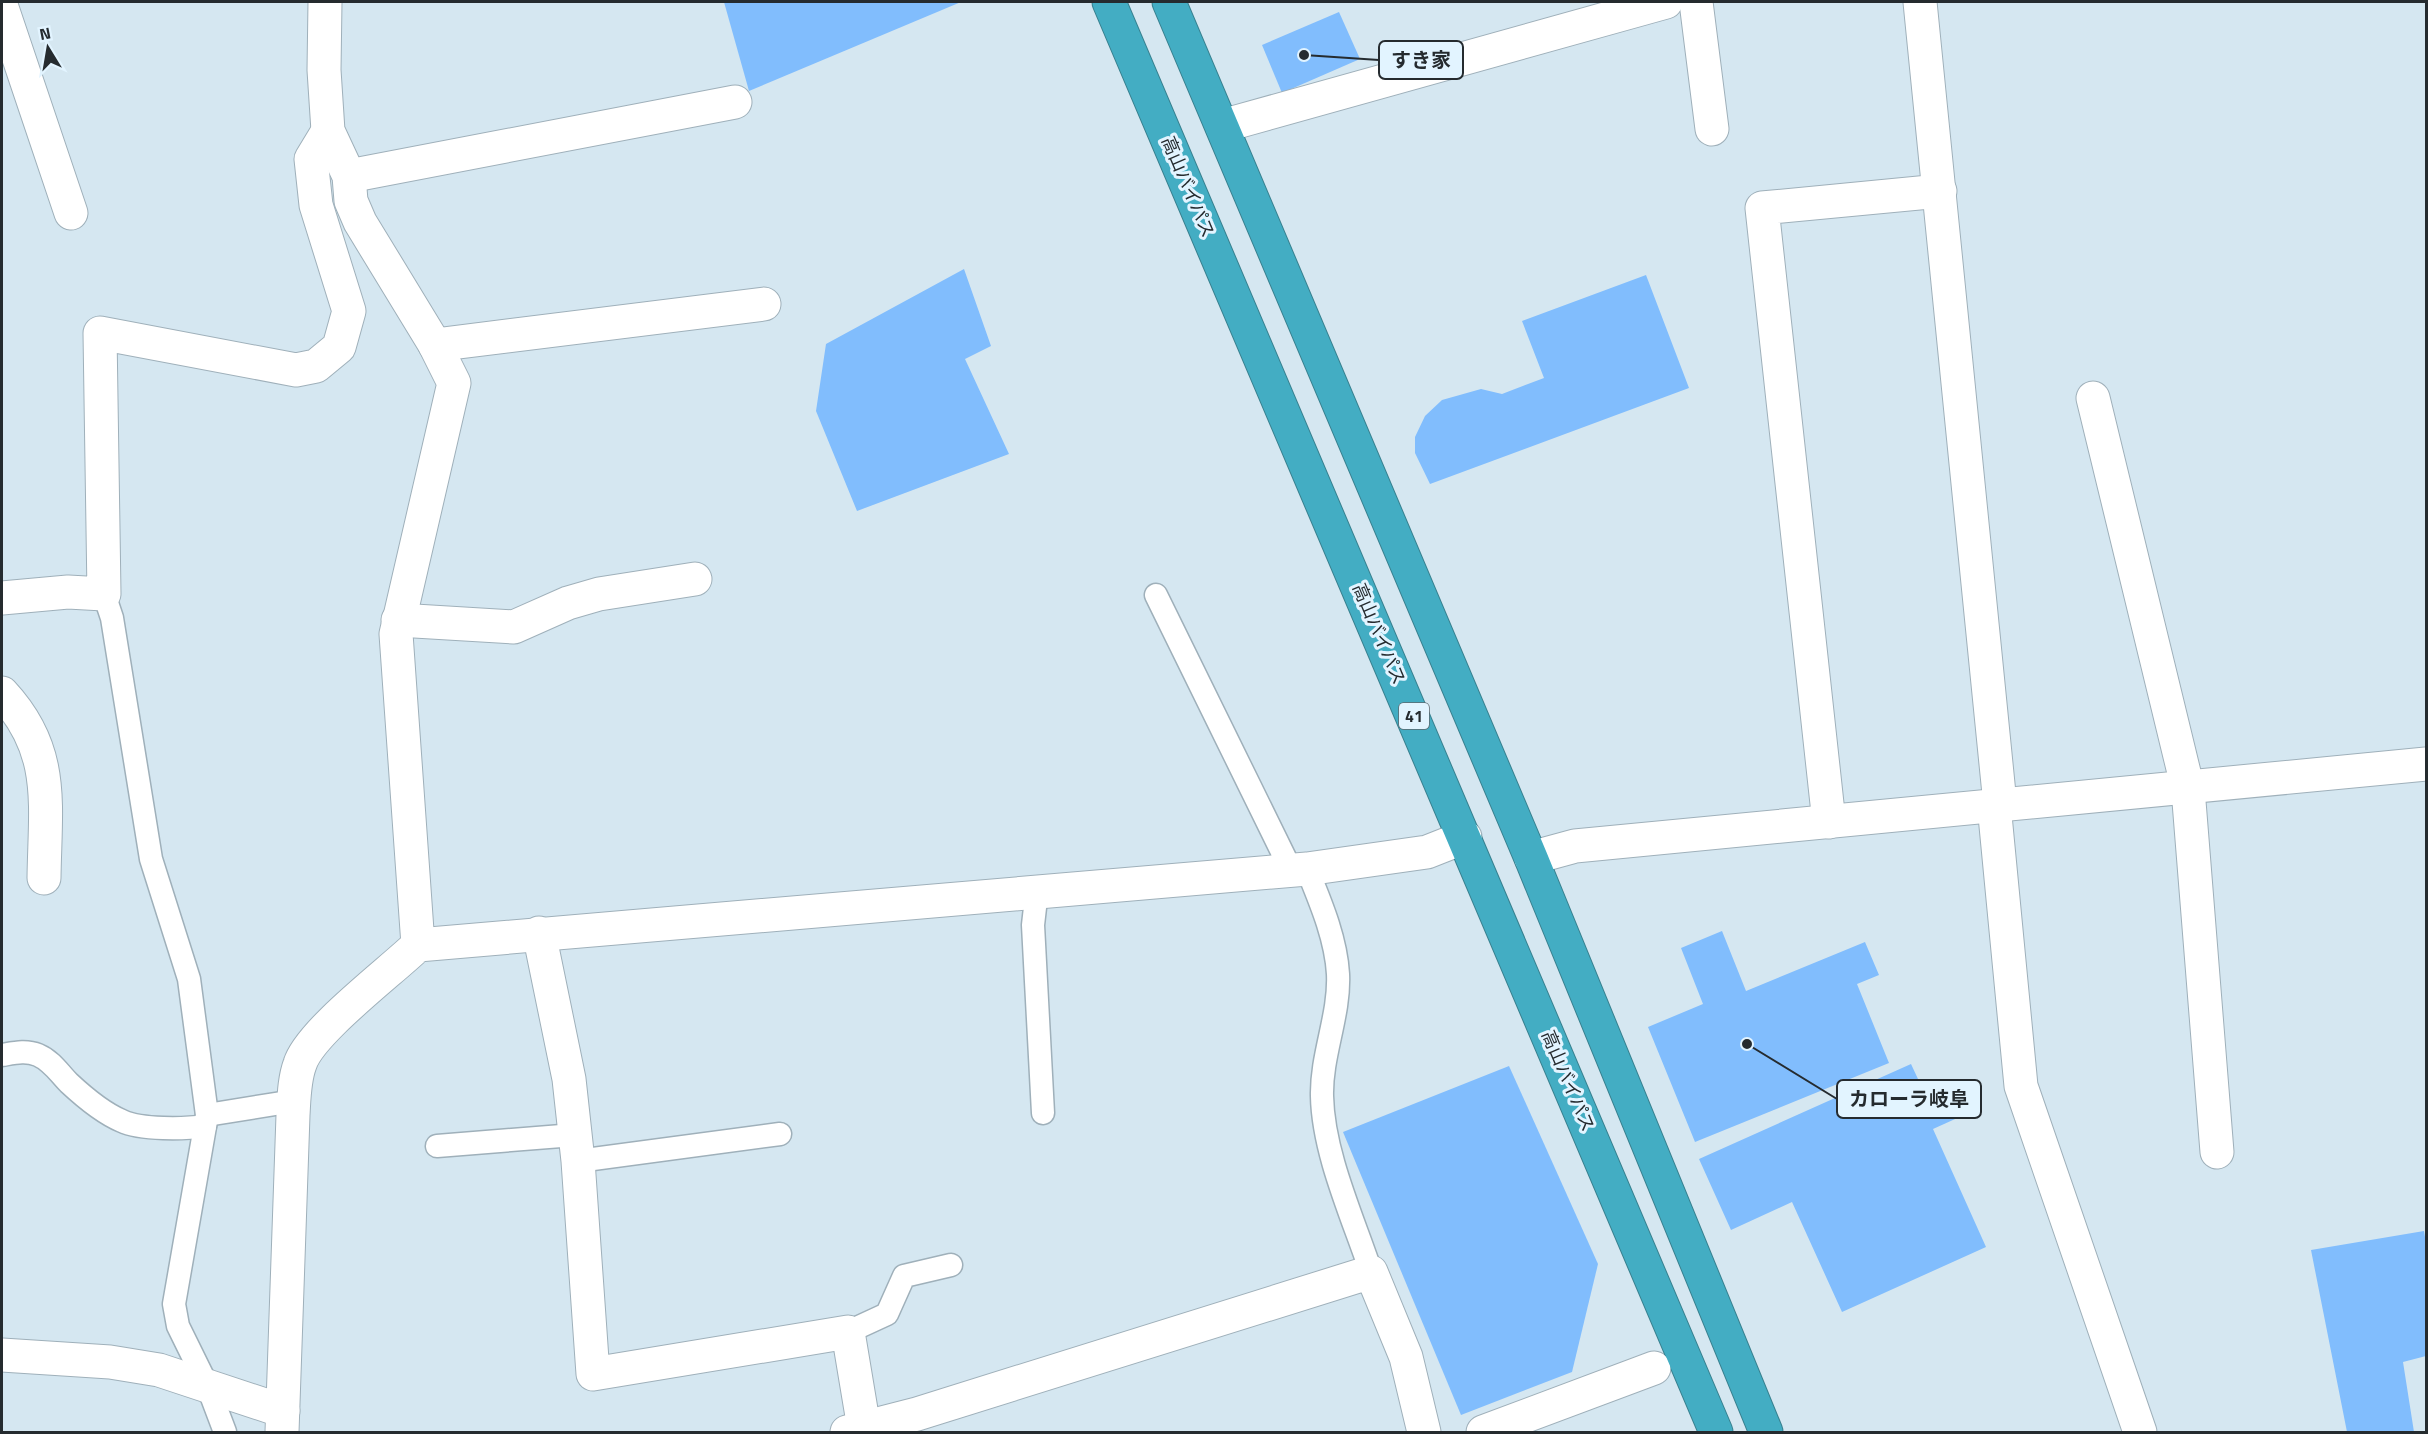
<svg xmlns="http://www.w3.org/2000/svg" width="2428" height="1434" font-family="'Titillium Web','Noto Sans JP',sans-serif">
<rect width="100%" height="100%" fill="#d5e7f1"/>
<!-- building -->
<g fill="#81bdfd">
<polygon points="724,2 961,2 749,91"/>
<polygon points="1339,12 1360,59 1282,93 1262,45"/>
<polygon points="964,269 991,346 965,359 1009,454 857,511 816,411 826,344"/>
<polygon points="1646,275 1689,388 1430,484 1415,453 1415,437 1425,416 1442,400 1481,389 1502,394 1544,378 1522,321"/>
<polygon points="1722,931 1746,991 1865,942 1879,975 1857,984 1889,1063 1695,1142 1648,1027 1703,1004 1681,948"/>
<polygon points="1911,1064 1925,1094 1950,1083 1964,1115 1933,1129 1986,1247 1842,1312 1792,1202 1731,1230 1699,1159"/>
<polygon points="1509,1066 1598,1264 1572,1372 1461,1415 1343,1132"/>
<polygon points="2424,1231 2426,1243 2426,1356 2403,1362 2414,1432 2347,1432 2311,1250"/>
</g>
<g fill="none" stroke-linecap="round" stroke-linejoin="round">
<!-- lane casing -->
<g stroke="#9fb0ba" stroke-width="25">
<g id="lane">
<polyline points="104,594 112,618 151,859 189,979 207,1115 174,1304 178,1326 208,1387 225,1432"/>
<polyline points="1156,595 1291,870"/>
<path d="M 1307,869 C 1320,901 1336,938 1338,974 C 1340,1015 1321,1055 1322,1096 C 1323,1153 1353,1218 1371,1272"/>
<polyline points="1037,890 1033,925 1043,1113"/>
<path d="M 2,1055 C 14,1053 26,1050 38,1055 C 52,1061 59,1073 69,1083 C 84,1097 103,1113 122,1121 C 141,1130 185,1129 205,1126"/>
<polyline points="207,1115 294,1101"/>
<polyline points="437,1146 574,1135"/>
<polyline points="578,1161 780,1134"/>
<polyline points="848,1332 887,1314 904,1276 951,1265"/>
</g>
</g>
<!-- street casing -->
<g stroke="#9fb0ba" stroke-width="35">
<g id="street">
<polyline points="325,2 324,70 328,131 349,176 351,201 360,222 435,345 454,383 396,634 418,945"/>
<polyline points="1696,2 1712,129"/>
<polyline points="1920,2 2000,804"/>
<polyline points="2,8 71,213"/>
<polyline points="1222,126 1666,2"/>
<polyline points="349,176 735,102"/>
<polyline points="435,345 764,304"/>
<polyline points="2093,398 2188,789 2217,1152"/>
<polyline points="2,598 68,592 104,594 100,333 296,370 316,366 339,347 349,311 316,205 311,159 328,131"/>
<polyline points="398,620 514,627 568,603 599,594 695,579"/>
<path d="M 2,693 C 56,751 45,804 44,878"/>
<polyline points="1994,805 2021,1086 2140,1432"/>
<polyline points="1829,822 1762,208 1940,191"/>
<polyline points="1531,858 1575,846 2426,764"/>
<polyline points="539,933 569,1079 578,1161 593,1374 848,1332 864,1428"/>
<polyline points="2,1355 110,1362 159,1370 283,1411"/>
<path d="M 282,1432 L 293,1115 C 294,1099 294,1080 300,1064 C 310,1032 390,972 418,945 L 1307,869 L 1427,852 L 1465,837"/>
<polyline points="847,1432 917,1414 1371,1272 1406,1357 1424,1432"/>
<polyline points="1483,1432 1654,1368"/>
</g>
</g>
<!-- highway casing -->
<g stroke="#38808f" stroke-width="35">
<g id="highway">
<polyline points="1109,2 1716,1432"/>
<polyline points="1169,2 1531,858 1766,1432"/>
</g>
</g>
<!-- lane -->
<use href="#lane" stroke="#fff" stroke-width="22"/>
<!-- street -->
<use href="#street" stroke="#fff" stroke-width="33"/>
<!-- highway -->
<use href="#highway" stroke="#43adc3" stroke-width="33"/>
</g>
<g text-anchor="middle" stroke-width="6" stroke-linejoin="round" paint-order="stroke">
<!-- shield labels -->
<rect fill="#e2f4ff" stroke="#5e676d" stroke-width="1.5" x="1399" y="703" width="30" height="26" rx="4.5"/>
<g font-size="16" font-weight="bold" fill="#252b2f">
<text x="1414" y="722">41</text>
</g>
<!-- street labels -->
<g font-size="18" fill="#252b2f" stroke="#e2f4ff">
<text transform="translate(1188 187) rotate(67)" y="6">高山バイパス</text>
<text transform="translate(1379 634) rotate(67)" y="6">高山バイパス</text>
<text transform="translate(1568 1081) rotate(67)" y="6">高山バイパス</text>
</g>
</g>
<!-- callouts -->
<path fill="none" stroke="#252b2f" stroke-width="2" d="M1304 55L1379 60M1747 1044L1837 1099"/>
<g fill="#252b2f" stroke="#e2f4ff" stroke-width="2">
<circle cx="1304" cy="55" r="6"/>
<circle cx="1747" cy="1044" r="6"/>
</g>
<g fill="#e2f4ff" stroke="#252b2f" stroke-width="2">
<rect x="1379" y="41" width="84" height="38" rx="6"/>
<rect x="1837" y="1080" width="144" height="38" rx="6"/>
</g>
<g font-size="20" text-anchor="middle" font-weight="bold" fill="#252b2f">
<text x="1421" y="67">すき家</text>
<text x="1909" y="1106">カローラ岐阜</text>
</g>
<!-- border -->
<rect width="2428" height="1434" fill="none" stroke="#252b2f" stroke-width="6"/>
<!-- north arrow -->
<g transform="translate(48 48) rotate(349)" stroke="#e2f4ff" stroke-width="4.5" paint-order="stroke">
<path d="M0-4.5L10 22L0 15L-10 22Z" fill="#252b2f"/>
<text y="-9" font-size="16" font-weight="bold" text-anchor="middle" fill="#252b2f">N</text>
</g>
</svg>
